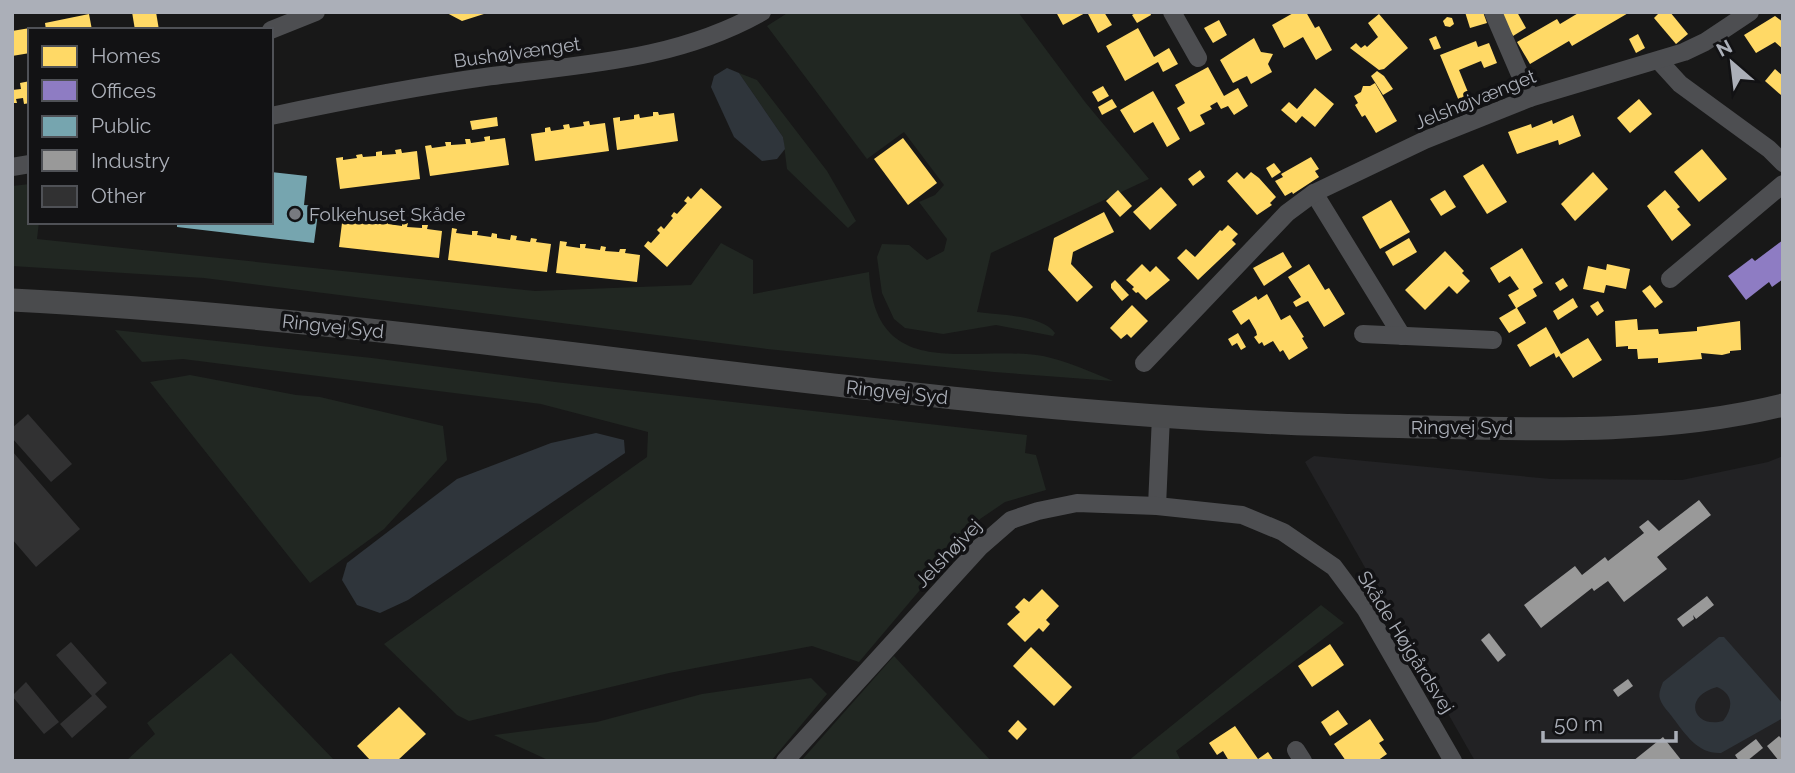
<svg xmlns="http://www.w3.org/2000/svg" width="1795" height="773" font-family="Raleway,sans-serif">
<rect width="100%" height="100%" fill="#181818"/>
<!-- built -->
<polygon fill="#222224" points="1314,456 1551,479 1682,480 1768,462 1783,456 1783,761 1475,761 1305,462"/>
<!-- green -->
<g fill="#212722">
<path d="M 789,12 L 1018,12 L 1085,102 L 1149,179 L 991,253 L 977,312 C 999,315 1042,315 1055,333 L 1053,336 L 996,325 L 943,334 L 905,328 L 894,319 L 882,293 L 877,257 L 882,244 L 909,245 L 927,260 L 944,251 L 947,239 L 919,202 L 935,195 L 944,185 L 904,132 L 867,159 L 767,26 Z"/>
<polygon points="739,73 757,80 827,171 856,221 848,228 787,169 783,137"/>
<path d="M 30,184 L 30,222 L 39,222 L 37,239 L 535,291 L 691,285 L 721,243 L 753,260 L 753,294 L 869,272 C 875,385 969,344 1043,356 C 1067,361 1091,372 1113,381 L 994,372 L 767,349 L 204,278 L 12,266 L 12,186 Z"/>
<polygon points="115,330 372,358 555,382 1027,435 1025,453 1036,455 1046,490 1005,502 980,519 859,662 812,646 669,673 469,721 457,715 384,644 647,457 648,432 541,404 183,359 142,362"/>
<polygon points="190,375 296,395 320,397 443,426 447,460 384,529 310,583 150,382"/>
<polygon points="1321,605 1344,623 1176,751 1181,761 1128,761"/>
<polygon points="231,653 335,761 126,761 155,734 147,723"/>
<polygon points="894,656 991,761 801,761"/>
<polygon points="811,678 827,694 771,761 550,761 494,735 597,722 702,694"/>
</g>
<!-- water -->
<g fill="#2f353b" fill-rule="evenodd">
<polygon points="727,68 739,73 783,137 785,149 777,159 762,161 734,137 711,87 714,76"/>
<polygon points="596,433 624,440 625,453 408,600 380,613 357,605 342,580 347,563 457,479 551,443"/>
<path d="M 1719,637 L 1724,637 L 1783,704 L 1783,718 L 1721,753 C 1698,754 1686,735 1673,718 C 1669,712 1662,706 1660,699 C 1658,693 1661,688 1663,682 ZM 1717,687 C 1733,694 1734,707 1723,721 C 1694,729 1681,697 1717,687 Z"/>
</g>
<!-- homes -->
<g fill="#ffd966">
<polygon points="132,12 156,12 159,30 135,30"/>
<polygon points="445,12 487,12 487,13 462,21"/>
<polygon points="1056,12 1104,12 1112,25 1098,33 1087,12 1063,25"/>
<polygon points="1137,12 1150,12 1151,15 1137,23 1132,15"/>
<polygon points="1295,12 1306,12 1315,28 1319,26 1332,50 1316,60 1303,37 1284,48 1272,25"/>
<polygon points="1465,12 1483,12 1487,23 1470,28"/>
<polygon points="1499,12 1517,12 1526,28 1513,36"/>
<polygon points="1580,12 1630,12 1572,46 1569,41 1530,64 1517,42 1557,19 1560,24"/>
<polygon points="1660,12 1670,12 1688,34 1676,44 1654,18"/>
<polygon points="89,14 92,30 46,30 45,23"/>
<polygon points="1379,14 1408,48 1384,69 1379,70 1350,48 1356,43 1361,48 1365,45 1367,47 1378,37 1368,23"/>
<polygon points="1775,16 1783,22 1783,49 1775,42 1756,53 1744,35"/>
<polygon points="1447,17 1452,18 1454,24 1450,27 1445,26 1443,21"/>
<polygon points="1219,20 1227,35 1213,43 1204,28"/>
<polygon points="36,27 36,30 30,30 30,53 12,56 12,31"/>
<polygon points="1138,28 1154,57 1169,48 1178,64 1163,72 1158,62 1125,81 1106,46"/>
<polygon points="1638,34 1645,48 1636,53 1629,39"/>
<polygon points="1436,36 1441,48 1434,50 1429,39"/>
<polygon points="1254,38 1261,52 1273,54 1268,64 1272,72 1251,84 1247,76 1233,83 1220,60"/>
<polygon points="1476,41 1478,47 1489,43 1497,63 1484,68 1481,61 1459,70 1472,102 1461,106 1440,55"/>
<polygon points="1208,67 1224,96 1238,88 1248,106 1234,115 1228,106 1221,109 1217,102 1210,106 1212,109 1200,115 1205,124 1190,132 1177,108 1185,103 1175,85"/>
<polygon points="1775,69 1783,76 1783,93 1781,95 1765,81"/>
<polygon points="1377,71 1384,76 1393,89 1383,95 1371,76"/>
<polygon points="30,81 30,103 24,104 23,98 16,99 17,103 12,103 12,90 21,89 20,83"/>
<polygon points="1375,83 1397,121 1376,133 1365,115 1362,117 1355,105 1358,103 1354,96 1361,92 1363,86 1370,86"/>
<polygon points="1103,86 1109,96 1098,102 1092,92"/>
<polygon points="1315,88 1334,104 1315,127 1302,116 1296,123 1281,110 1289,102 1297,109"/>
<polygon points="1153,91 1180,139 1167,147 1153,122 1134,133 1120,110"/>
<polygon points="1112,99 1117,107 1102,115 1098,107"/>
<polygon points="1639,99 1652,114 1630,133 1617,118"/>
<polygon points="653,112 658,112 659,115 674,113 678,141 617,150 613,118 620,117 620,121 634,119 634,115 639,114 640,118 653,116"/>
<polygon points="1573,115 1581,136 1559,145 1558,140 1517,154 1508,132 1531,124 1532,128 1552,120 1553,124"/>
<polygon points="497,117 498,126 472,130 470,121"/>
<polygon points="589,121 590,125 605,123 609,151 535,161 531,134 545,132 545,128 550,127 551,131 564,129 563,125 569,124 570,128 584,126 583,122"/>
<polygon points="490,136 490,140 505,138 509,165 430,176 425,146 431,145 432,148 446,146 445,142 451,142 451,145 466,144 465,139 470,139 471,143 485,141 484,137"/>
<polygon points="903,138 937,183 908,205 874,159"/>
<polygon points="401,149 402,153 417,151 420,179 340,189 336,158 343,157 343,160 357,158 356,155 362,154 363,157 376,156 376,152 382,151 382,155 396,154 395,150"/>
<polygon points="1702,149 1727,179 1699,202 1674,172"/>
<polygon points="1311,157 1319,169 1315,171 1319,177 1293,194 1292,192 1285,196 1275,181 1283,177 1281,174"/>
<polygon points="1274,163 1281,172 1272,178 1266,168"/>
<polygon points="1483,164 1507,202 1487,214 1463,176"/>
<polygon points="1200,170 1205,177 1193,186 1188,179"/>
<polygon points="1237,172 1244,179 1251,172 1259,178 1276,197 1270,203 1272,205 1257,215 1227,181"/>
<polygon points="1593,172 1608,189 1575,221 1561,204"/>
<polygon points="1161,187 1177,205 1150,230 1133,212"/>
<polygon points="701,188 722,207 667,267 644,246 648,241 651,243 660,233 657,230 661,226 664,229 673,218 671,216 674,212 677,214 687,203 684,201 688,196 691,199"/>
<polygon points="1118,190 1132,206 1120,217 1106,201"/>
<polygon points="1445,190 1456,207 1441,216 1430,199"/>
<polygon points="1665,190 1680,207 1677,209 1691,225 1672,241 1647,206"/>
<polygon points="1391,200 1410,232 1380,249 1362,217"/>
<polygon points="1104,212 1114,232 1073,252 1071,264 1093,287 1077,302 1048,270 1054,238"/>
<polygon points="343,215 348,216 348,220 362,221 363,217 368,218 368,222 383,223 383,220 388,220 388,224 402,226 402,222 408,223 407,227 422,228 422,225 428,225 427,229 442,231 439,258 339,247"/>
<polygon points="1228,225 1238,234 1232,240 1236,244 1198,280 1177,258 1186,249 1195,257 1220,230 1222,231"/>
<polygon points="452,228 457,229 456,233 472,235 472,231 478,231 477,235 491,237 492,233 497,234 497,238 510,240 511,235 517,236 516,240 530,242 531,238 537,239 536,242 551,244 547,272 448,260"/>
<polygon points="1409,238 1417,252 1393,266 1385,252"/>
<polygon points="560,241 567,242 566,246 580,248 580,244 586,244 585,248 600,250 601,246 606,247 605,251 619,252 620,249 626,249 625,253 640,255 637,282 556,273"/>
<polygon points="1522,248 1543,283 1533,289 1537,296 1517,308 1526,323 1509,333 1499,318 1516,308 1508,295 1519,289 1510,276 1499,283 1490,268"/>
<polygon points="1445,251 1464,271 1462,273 1470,281 1457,294 1449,286 1425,310 1405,290"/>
<polygon points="1283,252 1292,267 1264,286 1253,268"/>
<polygon points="1142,264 1150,272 1156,266 1170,280 1146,300 1138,292 1136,293 1132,289 1134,287 1126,280"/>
<polygon points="1309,264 1325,290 1329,288 1345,314 1324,327 1308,301 1296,307 1293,302 1301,297 1288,277"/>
<polygon points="1607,264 1630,269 1626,289 1606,285 1604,293 1583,289 1588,266 1606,270"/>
<polygon points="1563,278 1568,286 1560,291 1555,283"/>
<polygon points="1115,280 1129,295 1122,301 1111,288 1111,284"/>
<polygon points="1650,285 1663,302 1655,308 1642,291"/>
<polygon points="1267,294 1281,320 1290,315 1304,337 1302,338 1308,348 1289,360 1283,350 1280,352 1273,341 1264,346 1262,342 1259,344 1254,337 1257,335 1256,331 1249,319 1241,325 1232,311 1256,296 1258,300"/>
<polygon points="1573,298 1578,307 1558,320 1553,311"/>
<polygon points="1598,301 1604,311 1597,316 1590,306"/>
<polygon points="1132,305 1148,321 1131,338 1127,334 1121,339 1110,328"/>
<polygon points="1637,319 1638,330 1658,329 1659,334 1697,331 1697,327 1740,321 1741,350 1730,351 1730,353 1722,355 1701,353 1702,359 1658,363 1658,358 1638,359 1637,349 1628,349 1628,346 1616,347 1615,321"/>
<polygon points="1546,327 1561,354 1588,338 1602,360 1573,378 1559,356 1556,358 1554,353 1530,367 1517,345"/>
<polygon points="1238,333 1246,347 1241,350 1237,343 1232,346 1228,339"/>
<polygon points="1042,589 1059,606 1046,620 1050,624 1043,632 1039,628 1025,642 1007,624 1020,612 1015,607 1024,598 1029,602"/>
<polygon points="1330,644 1344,665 1312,687 1298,666"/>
<polygon points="1031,647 1072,687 1054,706 1013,666"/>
<polygon points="399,707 426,734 397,761 371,761 357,746"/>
<polygon points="1338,710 1348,724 1330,736 1321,722"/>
<polygon points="1370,719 1384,740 1379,743 1387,754 1377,761 1358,761 1357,759 1346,761 1334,744"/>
<polygon points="1018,720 1027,729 1017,740 1008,731"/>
<polygon points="1235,726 1258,759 1268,752 1274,761 1229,761 1223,751 1217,755 1209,743"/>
</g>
<!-- offices -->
<polygon fill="#8e7cc3" points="1783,240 1783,279 1772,287 1769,282 1746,300 1728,276 1752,258 1755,261"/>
<!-- public -->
<polygon fill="#76a5af" points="271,172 307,176 304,205 319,206 314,243 177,227 177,222 271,222"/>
<!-- industry -->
<g fill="#999">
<polygon points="1699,500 1711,515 1657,557 1667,569 1624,602 1608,581 1594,591 1592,588 1541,628 1524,605 1575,566 1582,575 1605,557 1608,561 1644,533 1639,527 1648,520 1659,531"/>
<polygon points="1707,596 1714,605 1696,619 1693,615 1694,619 1683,627 1677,619"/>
<polygon points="1489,633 1506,655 1498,662 1481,640"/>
<polygon points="1628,679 1633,686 1618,697 1613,690"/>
<polygon points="1779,736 1783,740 1783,761 1779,761 1767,746"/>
<polygon points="1663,737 1682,761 1633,761"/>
<polygon points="1756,739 1763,748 1747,761 1739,761 1735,755"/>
</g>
<!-- building -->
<g fill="#313132">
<polygon points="28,414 72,464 51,482 12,438 12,428"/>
<polygon points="12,451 80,529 36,567 12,539"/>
<polygon points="71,642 107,683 95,694 107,707 72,738 60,724 92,696 56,655"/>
<polygon points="26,682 59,722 44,734 12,696"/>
</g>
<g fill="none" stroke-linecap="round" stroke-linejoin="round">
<!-- minor -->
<g stroke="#4d4e51" stroke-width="18">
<polyline points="1172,12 1198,58"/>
<polyline points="1493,12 1530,98"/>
<polyline points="271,30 316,12"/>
<polyline points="1659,61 1680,84 1769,149 1783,163"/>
<path d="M 271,116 C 342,101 413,87 485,77 C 582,64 675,61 762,12"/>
<polyline points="12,167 30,164"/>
<polyline points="1314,193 1402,336"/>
<polyline points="1670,279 1783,184"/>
<polyline points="1363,334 1493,340"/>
<polyline points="1144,363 1287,213 1314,193 1425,140 1530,98 1684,52 1705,42 1750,12"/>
<polyline points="1157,506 1161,416"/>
<polyline points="1296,750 1303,761"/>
<polyline points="785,761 980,547 1011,520 1038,511 1077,503 1157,506 1242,515 1283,532 1334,567 1366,610 1453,761"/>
</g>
<!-- major -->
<path stroke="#4a4b4d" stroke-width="23" d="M 12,300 C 468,323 917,417 1373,426 C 1509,428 1651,438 1783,405"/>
</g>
<!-- markers -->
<circle fill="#787a80" stroke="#121214" stroke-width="2.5" cx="295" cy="214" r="7"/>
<g text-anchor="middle" stroke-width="7" stroke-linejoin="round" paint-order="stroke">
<!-- street labels -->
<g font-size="19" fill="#abafb8" stroke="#121214">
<text transform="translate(517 52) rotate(-8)" y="7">Bushøjvænget</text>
<text transform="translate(1475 99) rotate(-22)" y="7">Jelshøjvænget</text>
<text transform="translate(333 326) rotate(6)" y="7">Ringvej Syd</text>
<text transform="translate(897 392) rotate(6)" y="7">Ringvej Syd</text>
<text x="1462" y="434">Ringvej Syd</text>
<text transform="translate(948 553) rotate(-46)" y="7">Jelshøjvej</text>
<text transform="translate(1406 642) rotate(58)" y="7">Skåde Højgårdsvej</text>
</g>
<!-- poi labels -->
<g font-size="19" fill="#abafb8" stroke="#121214" text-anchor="start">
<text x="309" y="221">Folkehuset Skåde</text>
</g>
</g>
<!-- border -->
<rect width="1795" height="773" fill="none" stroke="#abafb8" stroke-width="28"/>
<!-- legend -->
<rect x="28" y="28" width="245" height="196" fill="#121214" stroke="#4f5156" stroke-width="2"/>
<rect x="42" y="46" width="35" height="21" fill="#ffd966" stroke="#4f5156" stroke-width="2"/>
<text x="91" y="63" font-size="21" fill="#abafb8">Homes</text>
<rect x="42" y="80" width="35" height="21" fill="#8e7cc3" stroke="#4f5156" stroke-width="2"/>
<text x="91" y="98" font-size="21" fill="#abafb8">Offices</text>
<rect x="42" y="116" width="35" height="21" fill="#76a5af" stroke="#4f5156" stroke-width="2"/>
<text x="91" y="133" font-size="21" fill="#abafb8">Public</text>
<rect x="42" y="150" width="35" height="21" fill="#999999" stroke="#4f5156" stroke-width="2"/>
<text x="91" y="168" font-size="21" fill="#abafb8">Industry</text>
<rect x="42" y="186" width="35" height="21" fill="#313132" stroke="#4f5156" stroke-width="2"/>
<text x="91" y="203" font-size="21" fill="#abafb8">Other</text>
<!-- north arrow -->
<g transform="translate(1732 63) rotate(332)" stroke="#121214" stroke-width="5" paint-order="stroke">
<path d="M0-5L12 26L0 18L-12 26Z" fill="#abafb8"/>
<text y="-10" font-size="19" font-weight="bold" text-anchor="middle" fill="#abafb8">N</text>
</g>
<!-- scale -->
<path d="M1543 731v10h133v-10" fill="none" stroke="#abafb8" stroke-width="3.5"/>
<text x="1554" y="731" font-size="21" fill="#abafb8" stroke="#121214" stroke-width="5" paint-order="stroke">50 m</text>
</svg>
